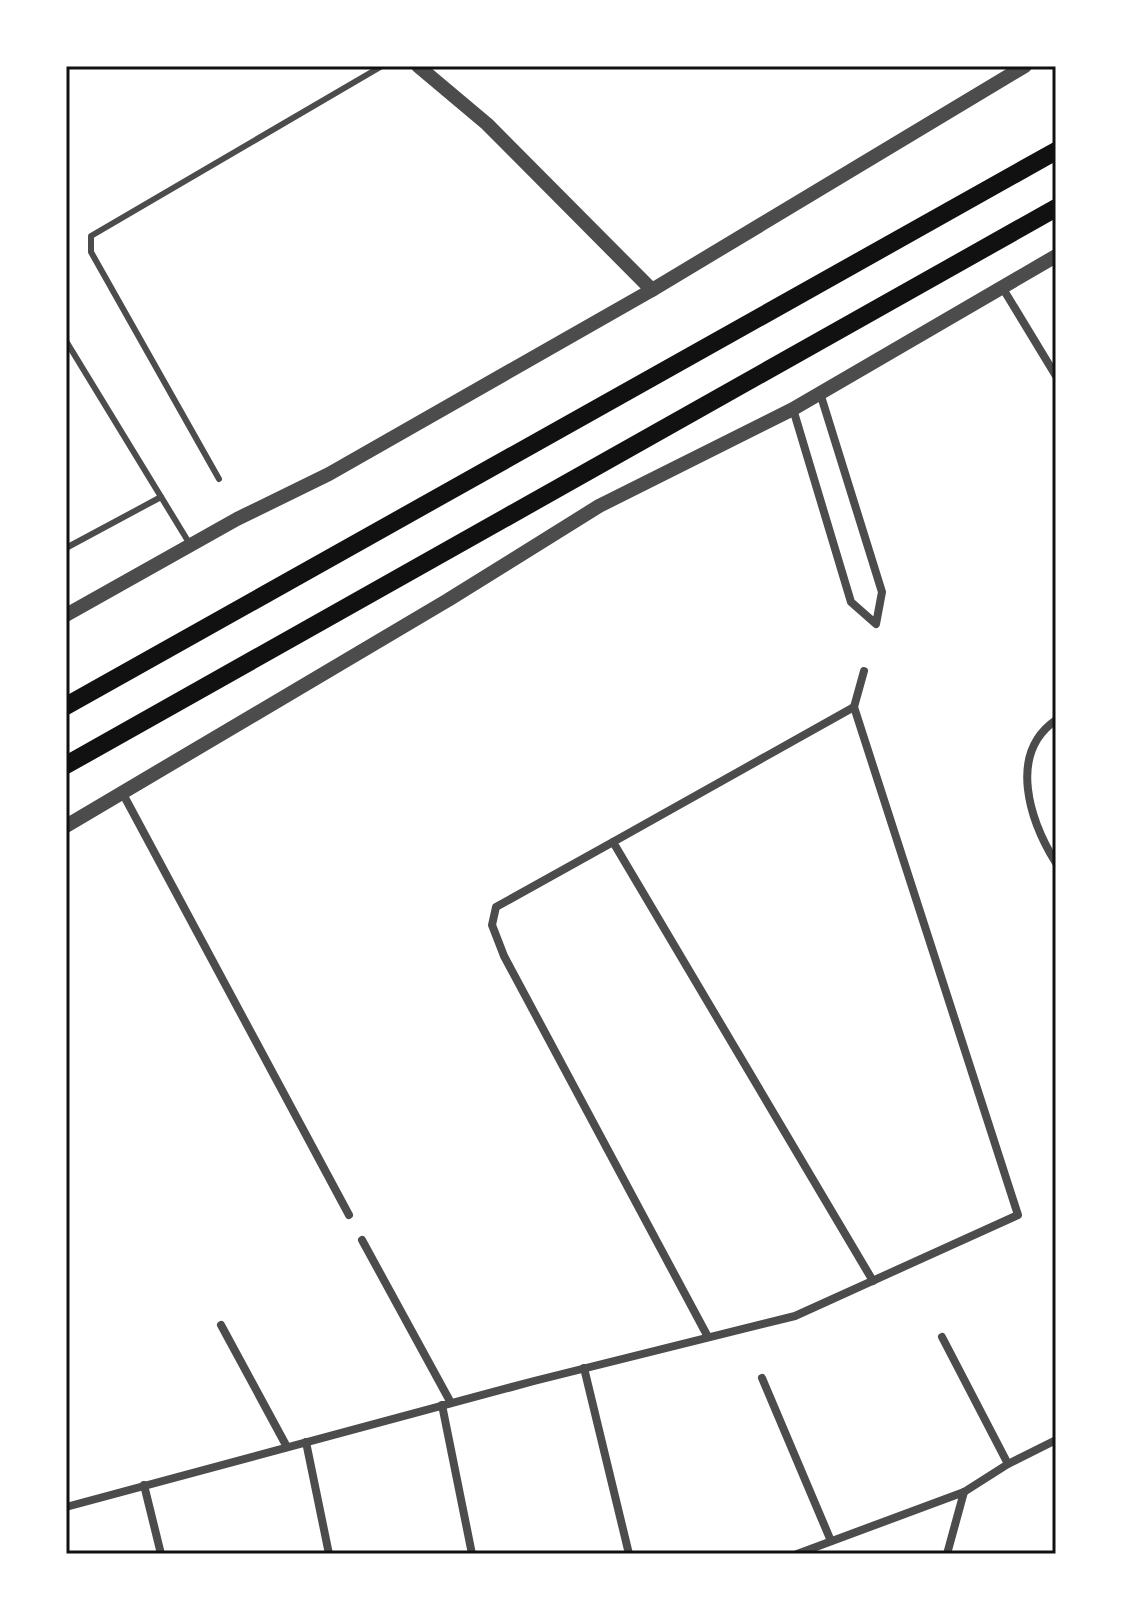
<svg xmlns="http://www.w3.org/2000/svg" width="1122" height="1620" font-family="Arial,sans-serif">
<rect width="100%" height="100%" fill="#fff"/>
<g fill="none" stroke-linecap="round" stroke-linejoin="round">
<!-- service -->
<g stroke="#4c4c4c" stroke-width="6">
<polyline points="66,341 191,546"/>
<polyline points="219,479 91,252 91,236 382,66"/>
<polyline points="66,548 161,497"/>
</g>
<!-- minor -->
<g stroke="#4c4c4c" stroke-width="8">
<polyline points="1002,287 1056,376"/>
<polyline points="793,409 851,602 876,624 882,592 820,393"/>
<polyline points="854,707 613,842 873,1281"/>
<path d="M 1056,720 C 1007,754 1030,821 1056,863"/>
<polyline points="123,794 349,1215"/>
<polyline points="613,842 496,907 492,925 504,956 708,1337"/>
<polyline points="362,1240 451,1403"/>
<polyline points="221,1325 287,1447"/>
<polyline points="942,1337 1008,1464"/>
<polyline points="584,1368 629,1554"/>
<polyline points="762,1378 831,1541"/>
<polyline points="442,1405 472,1554"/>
<polyline points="306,1442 329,1554"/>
<polyline points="144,1485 161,1554"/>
<polyline points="66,1507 534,1381 795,1316 1018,1215 854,707 864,671"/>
<polyline points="797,1554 964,1492 1008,1464 1056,1440"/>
<polyline points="947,1554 964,1492"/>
</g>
<!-- tertiary -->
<g stroke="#4c4c4c" stroke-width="14">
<polyline points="418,66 487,124 652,290"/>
<polyline points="66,615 237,519 329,474 652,290 1025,66"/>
<polyline points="66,826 448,600 599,506 793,409 1056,256"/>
</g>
<!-- trunk -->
<g stroke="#111" stroke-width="18">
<polyline points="66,706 1056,151"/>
<polyline points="66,765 1056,208"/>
</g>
</g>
<!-- border -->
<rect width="1122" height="1620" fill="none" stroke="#ffffff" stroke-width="136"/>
<rect x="68" y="68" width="986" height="1484" fill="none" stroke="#111" stroke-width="3"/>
</svg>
